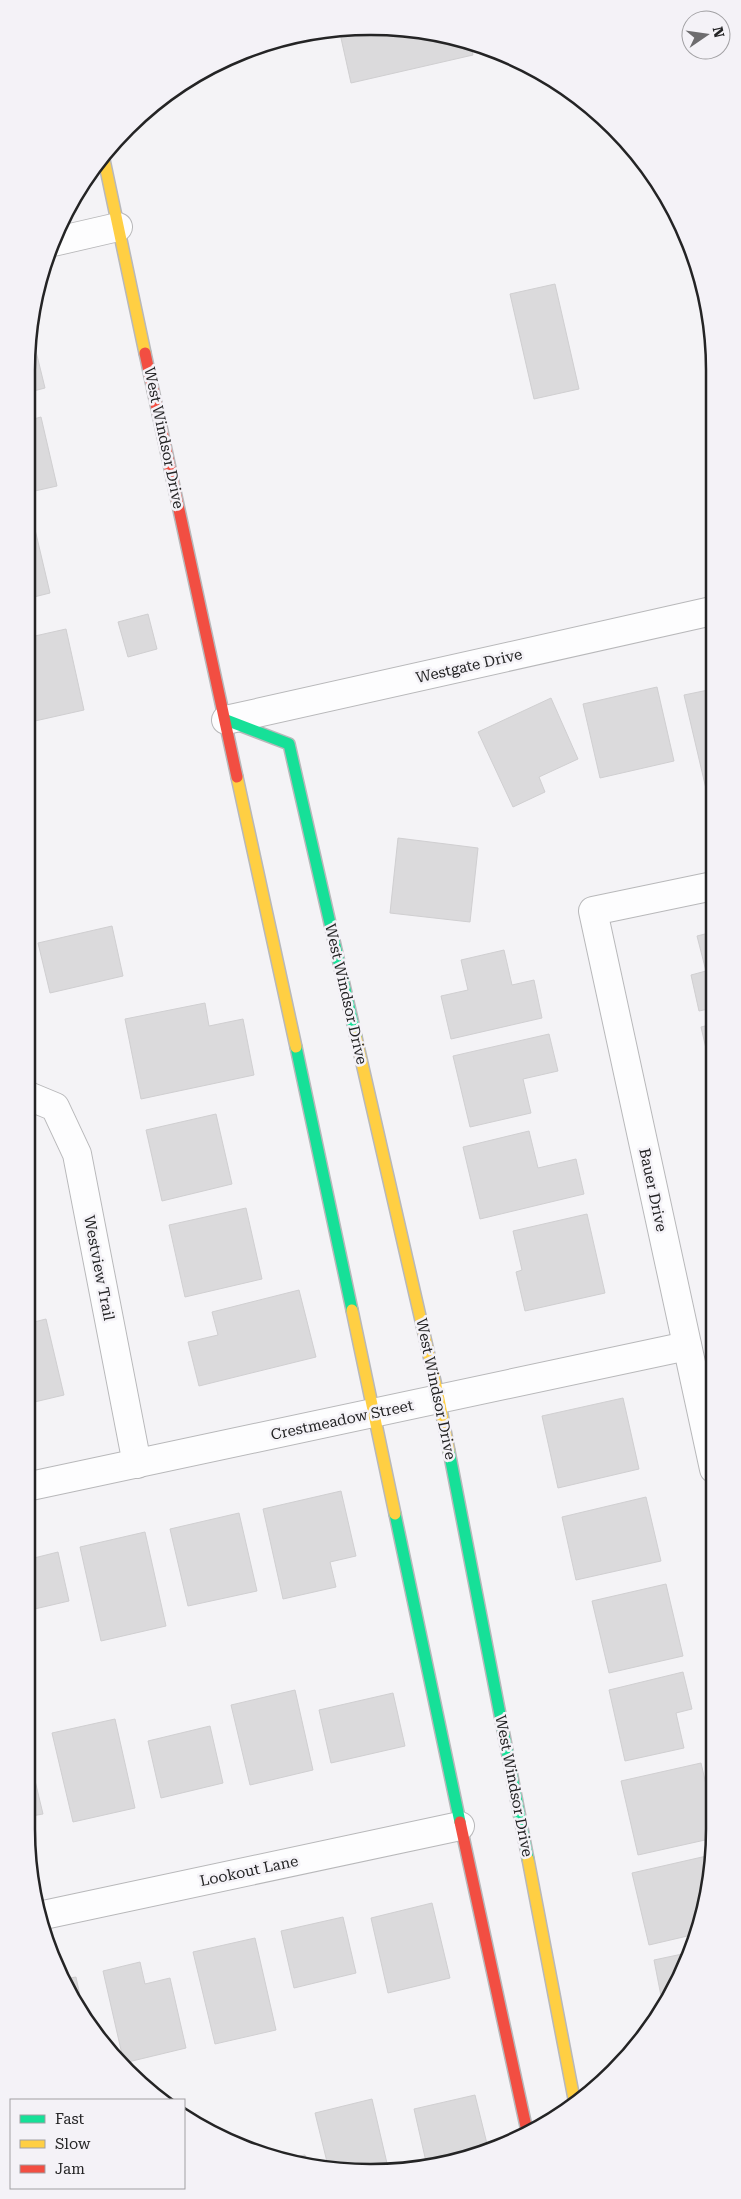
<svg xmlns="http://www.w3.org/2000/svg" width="741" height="2199" font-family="'Roboto Serif',serif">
<rect width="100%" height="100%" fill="#f4f3f6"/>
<!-- building -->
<g fill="#dbdadc" stroke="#d0cfd1">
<polygon points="393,27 459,38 470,42 473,55 351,83 339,29"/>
<polygon points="555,284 579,389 534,399 510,294"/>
<polygon points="31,331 45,388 26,393 26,370"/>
<polygon points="41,417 57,486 26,493 26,421"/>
<polygon points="33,521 50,593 26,599 26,522"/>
<polygon points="148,614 157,649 128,657 118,622"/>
<polygon points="66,629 84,710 26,723 26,638"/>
<polygon points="657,687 674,761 600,778 583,704"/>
<polygon points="713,689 713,792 707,793 684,695"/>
<polygon points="551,698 578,759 539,777 545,792 513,807 478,732"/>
<polygon points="398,838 478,848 470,922 390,913"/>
<polygon points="112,926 123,976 50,993 38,943"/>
<polygon points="713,932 713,1008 699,1011 691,975 706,971 697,936"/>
<polygon points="504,950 512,985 534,980 542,1018 451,1039 441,996 468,990 461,960"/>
<polygon points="205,1003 209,1026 243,1019 254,1075 141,1099 125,1019"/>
<polygon points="713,1024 713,1056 708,1057 701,1027"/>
<polygon points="549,1034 558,1071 523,1079 531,1113 470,1127 453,1056"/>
<polygon points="216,1114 232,1184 162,1201 146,1130"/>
<polygon points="529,1131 538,1168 576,1159 584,1194 480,1219 463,1147"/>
<polygon points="246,1208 262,1279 185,1297 169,1225"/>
<polygon points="587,1214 605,1293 525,1311 516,1272 522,1270 513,1231"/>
<polygon points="299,1290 316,1357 199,1386 188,1342 218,1335 212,1312"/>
<polygon points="46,1319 64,1395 26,1404 26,1324"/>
<polygon points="623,1398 639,1469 558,1488 542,1416"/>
<polygon points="341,1491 356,1556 330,1562 336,1587 283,1599 263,1509"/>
<polygon points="646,1497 661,1561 576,1580 562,1517"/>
<polygon points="239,1513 257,1591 188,1606 170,1529"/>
<polygon points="145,1532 166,1626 101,1641 80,1547"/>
<polygon points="58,1552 69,1601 26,1611 26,1560"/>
<polygon points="666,1584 683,1656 609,1673 592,1601"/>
<polygon points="683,1672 692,1709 676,1713 684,1748 625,1761 609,1690"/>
<polygon points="295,1690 313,1770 250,1785 231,1705"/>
<polygon points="393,1693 405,1746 331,1763 319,1710"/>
<polygon points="115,1719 135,1808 73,1822 52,1733"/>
<polygon points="210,1726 223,1783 161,1798 148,1741"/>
<polygon points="26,1743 43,1814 26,1817"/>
<polygon points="701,1763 715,1823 714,1838 638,1855 621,1781"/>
<polygon points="711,1855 703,1917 696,1934 649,1945 632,1873"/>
<polygon points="432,1903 450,1978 388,1993 371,1918"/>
<polygon points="343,1917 356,1973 294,1988 281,1931"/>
<polygon points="255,1938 276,2030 215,2044 193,1952"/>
<polygon points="687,1953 663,2006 654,1960"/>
<polygon points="140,1962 145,1984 170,1978 186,2048 124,2063 103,1971"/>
<polygon points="76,1977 83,2010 64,1979"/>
<polygon points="475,2095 488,2148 459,2161 427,2166 414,2109"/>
<polygon points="372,2099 389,2172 329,2170 315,2113"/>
<polygon points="305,2155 307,2164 288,2158"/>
</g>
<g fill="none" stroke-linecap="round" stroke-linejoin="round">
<!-- street casing -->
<g stroke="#b8b8ba" stroke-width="30">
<g id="street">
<polyline points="53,242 118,227"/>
<polyline points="226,720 712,611"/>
<polyline points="713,886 593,911 714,1469"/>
<polyline points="26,1095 55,1107 77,1154 137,1464"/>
<polyline points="26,1487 687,1346"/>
<polyline points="39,1916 460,1826"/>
</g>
</g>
<!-- fast casing -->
<g stroke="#b8b8ba" stroke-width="14">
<g id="fast">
<polyline points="226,720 289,744 356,1037"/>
<polyline points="296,1047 352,1310"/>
<polyline points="449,1451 528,1859"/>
<polyline points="395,1514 460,1822"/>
</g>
</g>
<!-- slow casing -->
<g stroke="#b8b8ba" stroke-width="14">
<g id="slow">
<polyline points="103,155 145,353"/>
<polyline points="237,777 296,1047"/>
<polyline points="356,1037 439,1399 449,1451"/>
<polyline points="352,1310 395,1514"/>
<polyline points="528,1859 575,2104"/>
</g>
</g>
<!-- jam casing -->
<g stroke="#b8b8ba" stroke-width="14">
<g id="jam">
<polyline points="145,353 237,777"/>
<polyline points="460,1822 527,2131"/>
</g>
</g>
<!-- street -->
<use href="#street" stroke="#fdfdfe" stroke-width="28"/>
<!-- fast -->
<use href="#fast" stroke="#16e098" stroke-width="11"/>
<!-- slow -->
<use href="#slow" stroke="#ffcf43" stroke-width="11"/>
<!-- jam -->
<use href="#jam" stroke="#f24e42" stroke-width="11"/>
</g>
<g text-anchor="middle" stroke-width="5" stroke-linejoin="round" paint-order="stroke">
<!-- street labels -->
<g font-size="15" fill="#242425" stroke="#f4f2f7">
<text transform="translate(164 438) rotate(78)" y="5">West Windsor Drive</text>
<text transform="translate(469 666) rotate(-13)" y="5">Westgate Drive</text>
<text transform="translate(346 994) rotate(77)" y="5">West Windsor Drive</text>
<text transform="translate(653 1190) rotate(78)" y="5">Bauer Drive</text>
<text transform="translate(99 1268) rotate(79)" y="5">Westview Trail</text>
<text transform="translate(436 1389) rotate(78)" y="5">West Windsor Drive</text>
<text transform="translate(342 1420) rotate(-12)" y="5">Crestmeadow Street</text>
<text transform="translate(514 1786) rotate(79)" y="5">West Windsor Drive</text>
<text transform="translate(249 1871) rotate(-12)" y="5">Lookout Lane</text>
</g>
</g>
<!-- crop -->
<path d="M0 0H741V2199H0ZM370 35H371A335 335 0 0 1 706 370V1829A335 335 0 0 1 371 2164H370A335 335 0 0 1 35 1829V370A335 335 0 0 1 370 35Z" fill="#f4f2f7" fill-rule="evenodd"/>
<path fill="none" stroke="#242425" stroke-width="2.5" d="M370 35H371A335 335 0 0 1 706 370V1829A335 335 0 0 1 371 2164H370A335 335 0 0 1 35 1829V370A335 335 0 0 1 370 35Z"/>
<!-- legend -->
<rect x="10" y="2099" width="175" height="90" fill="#f4f2f7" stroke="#a1a0a3"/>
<rect x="20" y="2115" width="25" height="8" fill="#16e098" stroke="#a1a0a3"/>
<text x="55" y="2124" font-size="15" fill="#242425">Fast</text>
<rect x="20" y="2140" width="25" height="8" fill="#ffcf43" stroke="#a1a0a3"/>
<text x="55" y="2149" font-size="15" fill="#242425">Slow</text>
<rect x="20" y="2165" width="25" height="8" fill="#f24e42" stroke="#a1a0a3"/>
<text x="55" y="2174" font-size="15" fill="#242425">Jam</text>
<!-- north arrow -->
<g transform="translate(706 35) rotate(77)"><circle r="24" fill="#f4f2f7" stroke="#a1a0a3"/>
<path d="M0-4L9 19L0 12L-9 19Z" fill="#6d6c6e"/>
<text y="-8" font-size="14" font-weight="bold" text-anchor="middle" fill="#242425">N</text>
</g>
</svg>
